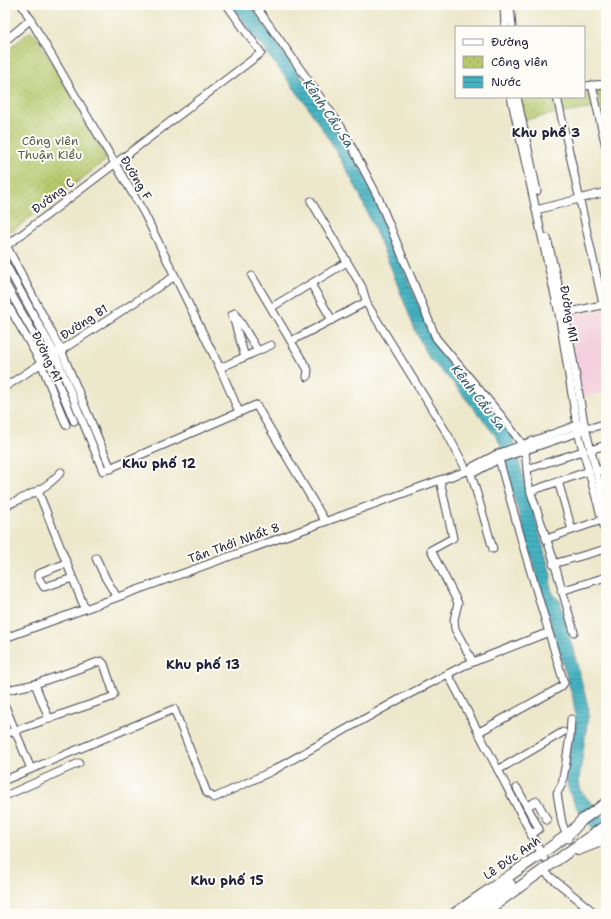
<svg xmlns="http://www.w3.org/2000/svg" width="611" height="919" font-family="'Shantell Sans',sans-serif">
<defs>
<pattern id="park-dots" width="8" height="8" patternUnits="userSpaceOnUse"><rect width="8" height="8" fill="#b6c86c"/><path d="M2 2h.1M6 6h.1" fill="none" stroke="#9cac5e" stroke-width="1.8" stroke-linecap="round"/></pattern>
<pattern id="water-rules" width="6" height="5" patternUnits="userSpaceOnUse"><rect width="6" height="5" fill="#44b2c1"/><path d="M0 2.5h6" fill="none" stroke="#38909e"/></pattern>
</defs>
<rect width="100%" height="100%" fill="#fdfcf7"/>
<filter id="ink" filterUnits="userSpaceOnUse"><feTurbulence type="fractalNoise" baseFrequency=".025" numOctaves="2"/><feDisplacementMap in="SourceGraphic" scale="8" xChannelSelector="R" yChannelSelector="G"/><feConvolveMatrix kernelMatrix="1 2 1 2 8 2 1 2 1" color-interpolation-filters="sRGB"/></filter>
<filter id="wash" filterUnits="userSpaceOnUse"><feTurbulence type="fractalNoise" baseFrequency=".012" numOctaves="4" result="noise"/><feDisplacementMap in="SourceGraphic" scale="16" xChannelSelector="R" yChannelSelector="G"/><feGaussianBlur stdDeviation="0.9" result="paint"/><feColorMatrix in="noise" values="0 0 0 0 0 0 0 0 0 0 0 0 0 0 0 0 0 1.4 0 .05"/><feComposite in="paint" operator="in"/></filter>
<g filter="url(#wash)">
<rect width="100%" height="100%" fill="#ede8cc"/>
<!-- built -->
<polygon fill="#f4cfdd" points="606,308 606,392 582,397 569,316"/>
<!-- park -->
<g fill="url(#park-dots)" stroke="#6c7554">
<polygon points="29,32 34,33 106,156 105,161 12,231 7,230 5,227 5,53"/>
<polygon points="606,86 606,111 602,112 597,91 598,89"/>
<polygon points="584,89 588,89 589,90 594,108 564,113 560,97 584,97"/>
<polygon points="526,97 554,97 557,113 524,120 521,102"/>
</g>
<!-- water -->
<path fill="url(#water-rules)" stroke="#336a7e" d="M 231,5 L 250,5 L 340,132 L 365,176 L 435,344 L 511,433 L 551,575 C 550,588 550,592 560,601 L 589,710 L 579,779 L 580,790 L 606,820 L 606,842 C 587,824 565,799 566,771 C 567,756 573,740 575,725 C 576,717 574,706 573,698 L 503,460 L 501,445 L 495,435 L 454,384 L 428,357 L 415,330 L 392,270 L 358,191 L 331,142 L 305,103 Z"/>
</g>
<g filter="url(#ink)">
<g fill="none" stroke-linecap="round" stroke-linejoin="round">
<!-- minor casing -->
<g stroke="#404051" stroke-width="9">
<g id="minor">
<polyline points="22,5 144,213 220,368 239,412"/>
<polyline points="255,5 342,128 378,197 436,338 503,418 522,444"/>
<polyline points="504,5 505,27"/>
<polyline points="510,5 512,27"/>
<polyline points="5,41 31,19"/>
<polyline points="592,85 606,147"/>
<polyline points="584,86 606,84"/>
<polyline points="511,97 559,314 578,432 606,534"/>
<polyline points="517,97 537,191"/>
<polyline points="557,97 603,304"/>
<polyline points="311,201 362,287 367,304 448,435 467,471"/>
<polyline points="536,210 606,192"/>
<polyline points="547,238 565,313 584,423 606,510"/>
<polyline points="5,243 61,350 111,469"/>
<polyline points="5,247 261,53 227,5"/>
<polyline points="5,263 55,354 103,471 256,405 325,521"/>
<polyline points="252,276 308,370 307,377"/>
<polyline points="5,283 48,359 74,421"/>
<polyline points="311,284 332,320"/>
<polyline points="5,300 41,363 66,425"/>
<polyline points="272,307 347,262"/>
<polyline points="235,313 232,315 233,317 245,357"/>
<polyline points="235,313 258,351"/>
<polyline points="562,314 606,304"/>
<polyline points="291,341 366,302"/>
<polyline points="220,368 271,345"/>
<polyline points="5,387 175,276"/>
<polyline points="584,427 594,427 606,423"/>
<polyline points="590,450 606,445"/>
<polyline points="525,451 529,487 553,558 574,632"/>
<polyline points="527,469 583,451"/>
<polyline points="470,470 474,466 497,454 580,424"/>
<polyline points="470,470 493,549"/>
<polyline points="596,471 606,468"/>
<polyline points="440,480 453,538 431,550 458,603 454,620 455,629 473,662"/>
<polyline points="558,481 572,530"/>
<polyline points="38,491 85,609"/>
<polyline points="531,491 589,471"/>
<path d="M 5,506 C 25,497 47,489 61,472"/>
<polyline points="546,539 602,520"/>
<polyline points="96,558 106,579 117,597"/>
<polyline points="67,563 38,574 38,577 44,587 73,578"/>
<polyline points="553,564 606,549"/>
<polyline points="561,591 606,577"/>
<polyline points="5,638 440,480 470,470 477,471 499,459 585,430"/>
<polyline points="448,674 544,858"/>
<polyline points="35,684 49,719"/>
<polyline points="5,694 7,690 35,684 101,661 104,664 114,694 112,697 5,734"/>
<polyline points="5,706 31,769"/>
<polyline points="479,732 561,687 564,683 524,549 499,459"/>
<polyline points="498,770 563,732"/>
<polyline points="5,780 174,709 207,793 214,798 272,771 398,700 463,666 544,634"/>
<polyline points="517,788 539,829 531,835"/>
<polyline points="5,796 79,763"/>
<polyline points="527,806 537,801 547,820"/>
<polyline points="568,839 562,823 557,793 562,784 566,762 570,736 571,719"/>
<polyline points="547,874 596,914"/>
</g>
</g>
<!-- highway casing -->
<g stroke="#404051" stroke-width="12">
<g id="highway">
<polyline points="578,850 596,843 606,836"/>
<polyline points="454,914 541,854 570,833 582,820 606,803"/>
<polyline points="469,914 510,884"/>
<polyline points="482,914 606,825"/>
</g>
</g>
<!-- minor -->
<use href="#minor" stroke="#fff" stroke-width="7"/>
<!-- highway -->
<use href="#highway" stroke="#fff" stroke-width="10"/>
</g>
</g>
<g text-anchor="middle" stroke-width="4" stroke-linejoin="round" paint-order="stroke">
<!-- park labels -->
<g font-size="12" fill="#565c4c" stroke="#fdfcf7">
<text x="50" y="145">Công viên<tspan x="50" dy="14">Thuận Kiều</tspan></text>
</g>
<!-- street labels -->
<g font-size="12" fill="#22223b" stroke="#fdfcf7">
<text transform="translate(136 178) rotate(59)" y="4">Đường F</text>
<text transform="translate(53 196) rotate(-37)" y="4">Đường C</text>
<text transform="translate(569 314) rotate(80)" y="4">Đường M1</text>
<text transform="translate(84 322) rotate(-33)" y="4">Đường B1</text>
<text transform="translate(47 357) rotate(64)" y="4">Đường A1</text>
<text transform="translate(234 543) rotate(-20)" y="4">Tân Thới Nhất 8</text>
<text transform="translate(512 858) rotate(-35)" y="4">Lê Đức Anh</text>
</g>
<!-- water labels -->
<g font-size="13" font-style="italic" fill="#305c71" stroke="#fdfcf7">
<text transform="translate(329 113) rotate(56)" y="5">Kênh Cầu Sa</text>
<text transform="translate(479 397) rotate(52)" y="5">Kênh Cầu Sa</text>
</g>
<!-- neighbourhood labels -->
<g font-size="13" font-weight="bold" fill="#22223b" stroke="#fdfcf7">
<text x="546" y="137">Khu phố 3</text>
<text x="159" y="468">Khu phố 12</text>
<text x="203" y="669">Khu phố 13</text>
<text x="227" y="885">Khu phố 15</text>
</g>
</g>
<!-- margin -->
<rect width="611" height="919" fill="none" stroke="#fdfcf7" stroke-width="20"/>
<!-- legend -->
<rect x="455" y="26" width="130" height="72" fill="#fdfcf7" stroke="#a5a5ac"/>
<rect x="463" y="39" width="20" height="6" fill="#ffffff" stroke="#a5a5ac"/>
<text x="491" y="46" font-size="12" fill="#22223b">Đường</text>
<rect x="463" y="56" width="20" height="12" fill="url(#park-dots)" stroke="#a5a5ac"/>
<text x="491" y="66" font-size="12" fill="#22223b">Công viên</text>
<rect x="463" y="76" width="20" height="12" fill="url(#water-rules)" stroke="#a5a5ac"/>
<text x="491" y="86" font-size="12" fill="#22223b">Nước</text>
</svg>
